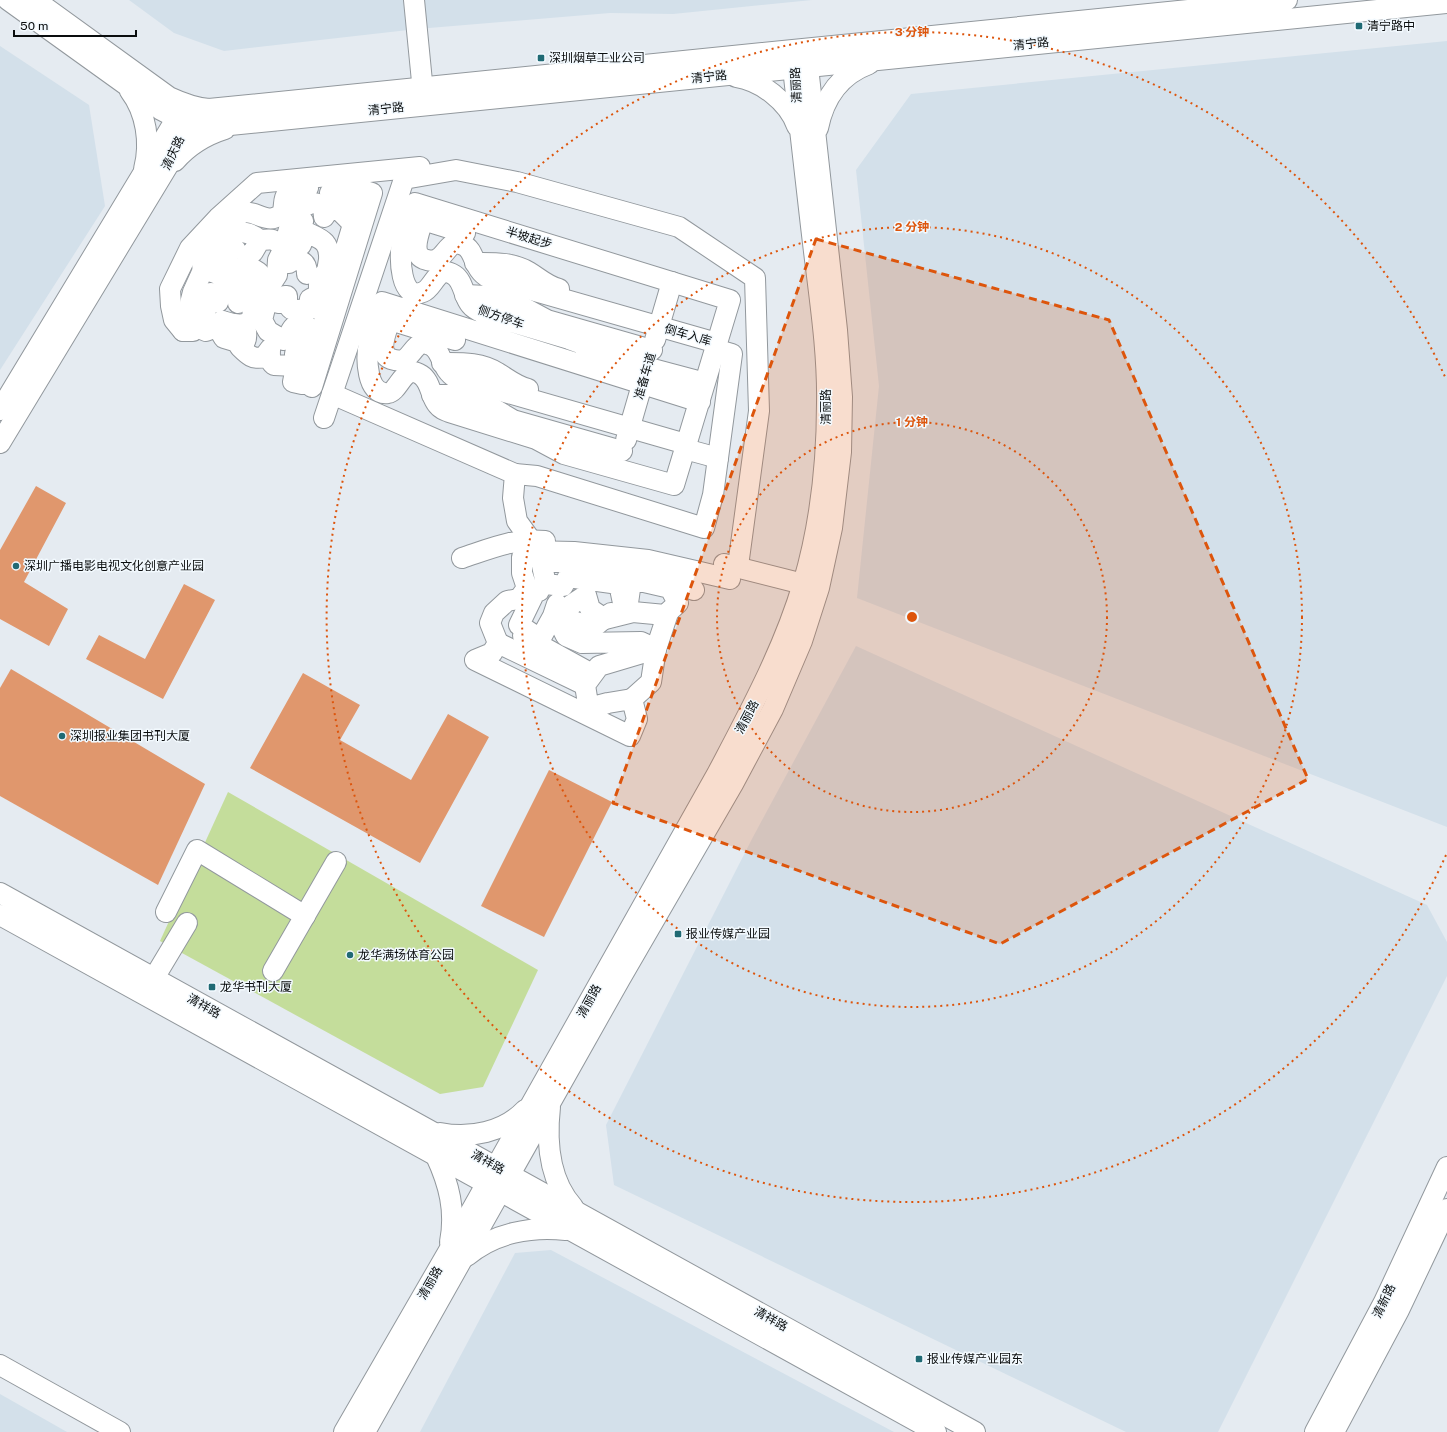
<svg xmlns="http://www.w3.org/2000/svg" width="1447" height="1432" font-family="'Public Sans','Noto Sans SC',sans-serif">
<rect width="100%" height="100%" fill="#e5ebf1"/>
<!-- built -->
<g fill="#d3e0ea">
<polygon points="129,0 812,0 673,14 610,13 417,29 224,51 174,33"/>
<polygon points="1447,41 1447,827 857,598 879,386 856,170 911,94"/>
<polygon points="0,46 89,105 105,206 0,370"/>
<polygon points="856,646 1427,905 1447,942 1447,976 1218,1432 1126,1432 614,1185 606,1125 753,837"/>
<polygon points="551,1250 894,1432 420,1432 515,1253"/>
<polygon points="0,1394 67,1432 0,1432"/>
</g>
<!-- green -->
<polygon fill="#c4dd9b" points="228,792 538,970 483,1087 440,1094 160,941"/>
<!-- building -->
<g fill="#e0976d">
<polygon points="36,486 66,503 24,582 68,609 49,646 0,619 0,550"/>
<polygon points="184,584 215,600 163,699 86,659 99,635 145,659"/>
<polygon points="11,669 205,784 158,885 0,796 0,688"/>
<polygon points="303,673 360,705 340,740 411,780 448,714 489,737 420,863 250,768"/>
<polygon points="549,770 612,802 544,937 481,906"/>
</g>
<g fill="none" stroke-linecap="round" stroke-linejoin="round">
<!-- minor casing -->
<g stroke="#92989d" stroke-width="22">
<g id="minor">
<polyline points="8,0 161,110 186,123 210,127 1447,3"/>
<path d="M 35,0 L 169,97 C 182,103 195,108 209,109 L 1287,0"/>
<polyline points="414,0 424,102"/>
<path d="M 736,77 C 761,81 788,101 797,126"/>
<path d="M 130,91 C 146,112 151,143 144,169"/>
<path d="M 818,128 C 824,98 839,75 869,64"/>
<path d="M 175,161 C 188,146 206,135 225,129"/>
<path d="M 465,233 L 423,220 C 420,231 408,256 427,260 C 431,261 435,261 439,258 C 447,253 450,239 463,245 C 476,250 472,269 489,278 L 717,343"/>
<path d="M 287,248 L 287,236 L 291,222 L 294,221 L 302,223 L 303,221 C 295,213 292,205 300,196 L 303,198 L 307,205 C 314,202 318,202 323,207 L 324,217 L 328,211 L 338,209 L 353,224"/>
<path d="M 475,263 C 494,263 512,262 529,272 C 539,278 547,286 559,289"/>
<path d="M 213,272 L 203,270 C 201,261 202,258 206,249 C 212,234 221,231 237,232 C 247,232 253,234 260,240"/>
<path d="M 307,274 C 307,263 303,260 293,260 L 289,263 L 281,254 L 278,260 L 277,275 L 271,284 L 262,320 L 268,331 L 283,340 L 287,339 C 291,330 294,321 306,325 C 312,336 304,348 295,354 L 296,366 L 293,382 L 302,384 L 307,378 L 357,211 L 356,201 L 350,198 L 330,193 L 336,182 L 372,193 L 312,387"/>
<path d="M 261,281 L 252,281 L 240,283 L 237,281 L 235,268 L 230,275 C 222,277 220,275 213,272 L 219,267 L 224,251 L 227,249 L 235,249 C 230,246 227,243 228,237 C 228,231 231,227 234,222 C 247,198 263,228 280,215 C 285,211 283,204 285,198 C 286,195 287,192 289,189 L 298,186 L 308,188"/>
<path d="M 211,293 L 215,300 L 218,302 L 208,304 C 204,313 204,319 197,327 L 206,331 L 214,328 L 222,321 L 233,324"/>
<polyline points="465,295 487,296 519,305 547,320 652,350"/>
<polyline points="218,302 221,290 227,288 238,290 240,294 238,303 246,297 250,296 279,303 285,296 287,296 287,304 291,309 298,310 315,308"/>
<polyline points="222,321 221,333 224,338 244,344"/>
<polyline points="183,331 174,320 171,306 170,289 190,248 218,218 257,183 420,167"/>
<polyline points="193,331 183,331 193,292 203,270"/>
<path d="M 455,340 L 390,320 C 387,330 376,353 391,359 C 394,360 399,361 403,360 C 413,356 416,338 430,345 C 443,350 440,369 456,378 L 686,444"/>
<polyline points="655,340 672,282"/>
<path d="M 442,363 C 461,363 481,362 498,373 C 508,379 516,386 528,389"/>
<path d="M 296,366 L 274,365 C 269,361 270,355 270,349 L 264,357 C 253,360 248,355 240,347 C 246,343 247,338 246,331 L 243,328 L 233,324 C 242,325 246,325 252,319 L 254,297 C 259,292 266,280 260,274 C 258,271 253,269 249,267 L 247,261 L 248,255 L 253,252 L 260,240 C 264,240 270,239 273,240 C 283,243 289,254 301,245 L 306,232 C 321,239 330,241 329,260 C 328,264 328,269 326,272 C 324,275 321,277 320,279 C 316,289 325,293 310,299"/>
<polyline points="332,394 515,474 513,498 517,521 530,539"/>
<polyline points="432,395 454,395 486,404 513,420 622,451"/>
<path d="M 700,402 L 382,302 C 378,316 372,330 369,343 C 366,357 366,396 388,393 C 400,391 403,363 421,375 C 432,382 430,400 441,408 C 443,410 447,411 449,412 L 536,439 L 564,454 L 674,485 C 693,423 711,362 730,300 L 415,203 C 411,216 405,230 402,243 C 399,256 400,302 423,292 C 434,288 437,264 454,275 C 465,282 463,300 474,308 C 476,310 480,311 482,313 L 569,339 L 580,343 L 596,354 L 705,383"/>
<polyline points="0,410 176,119 185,108"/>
<polyline points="324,418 404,179 456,170 517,182 679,227 755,278 759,411 738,566"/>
<polyline points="626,440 646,371"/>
<polyline points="0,443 178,149 183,137 187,110"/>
<polyline points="685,449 718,458"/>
<polyline points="515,474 537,476 704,528 713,495 732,354 715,349"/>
<path d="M 462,558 C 492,548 514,538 545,541"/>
<polyline points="724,564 815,587"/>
<polyline points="694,590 665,578 609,565 541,561 546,584 563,586 568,577 619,584 623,603 628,603 631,582 644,582 670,588 678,603 665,615 633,612 605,619 590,609 586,595 571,605 561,626 566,636 582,643 641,642 656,649 599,666 585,685 588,704 593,707 608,703 632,699 637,719 630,736 475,660 492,653 498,643 490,623 494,613 507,601 519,599 527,588 522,573 522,557 528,551 574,552 648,560 730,579"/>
<polyline points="539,591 536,590 519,625 534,635 542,636 553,616 557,604"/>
<polyline points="564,619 594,627 611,613"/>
<polyline points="523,636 592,674"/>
<polyline points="498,643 585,685"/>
<polyline points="632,699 651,682 656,649 668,613"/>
<polyline points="0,893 975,1432"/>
<polyline points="166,912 197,850 305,916"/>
<polyline points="0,915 936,1432"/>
<polyline points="273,971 336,862"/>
<polyline points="154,978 187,923"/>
<path d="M 550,1107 C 546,1143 549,1180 573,1207"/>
<path d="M 440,1133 C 470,1139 504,1132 525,1110"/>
<path d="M 436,1156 C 449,1184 456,1211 450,1242"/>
<path d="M 467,1256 C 494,1233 531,1226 566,1230"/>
<polyline points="0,1365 120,1432"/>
<path d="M 344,1432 L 448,1252 L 717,774 C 749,713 783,651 803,584 C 820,526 827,464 827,403 C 828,351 819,295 813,243 C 806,185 800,127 793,68 L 799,50"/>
<polyline points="365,1432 620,979 733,784 773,709 802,641 819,588 832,528 841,452 842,397 837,330 808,67 799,50"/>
<polyline points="1315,1432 1384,1302 1447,1167"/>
<polyline points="1334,1432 1399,1310 1447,1209"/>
</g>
</g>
<!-- minor -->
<use href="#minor" stroke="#fff" stroke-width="20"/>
</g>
<!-- marked area -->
<path fill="#dd550c" fill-opacity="0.2" stroke="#dd550c" stroke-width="3" stroke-dasharray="8 5" stroke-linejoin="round" d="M 816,239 L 1109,320 L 1308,779 L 1000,944 L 613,803 Z"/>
<!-- distance rings -->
<g fill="none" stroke="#dd550c" stroke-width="2" stroke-dasharray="2 4">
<circle cx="912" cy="617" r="195"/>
<circle cx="912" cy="617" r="390"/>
<path d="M1446 855A585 585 0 1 1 1446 379"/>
</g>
<!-- markers -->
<g fill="#206a74" stroke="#f2f9fe" stroke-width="1.5">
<rect x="1355" y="22" width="8" height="8" rx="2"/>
<rect x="537" y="54" width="8" height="8" rx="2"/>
<circle cx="16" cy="566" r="4"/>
<circle cx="62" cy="736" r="4"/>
<rect x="674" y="930" width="8" height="8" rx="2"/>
<circle cx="350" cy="955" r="4"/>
<rect x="208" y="983" width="8" height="8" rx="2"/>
<rect x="915" y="1355" width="8" height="8" rx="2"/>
</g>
<g text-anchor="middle" stroke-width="3" stroke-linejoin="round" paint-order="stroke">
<!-- poi labels -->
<g font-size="12" fill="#0a0d0e" stroke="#f2f9fe" text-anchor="start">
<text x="1367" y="30">清宁路中</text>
<text x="549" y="62">深圳烟草工业公司</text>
<text x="24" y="570">深圳广播电影电视文化创意产业园</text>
<text x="70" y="740">深圳报业集团书刊大厦</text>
<text x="686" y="938">报业传媒产业园</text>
<text x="358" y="959">龙华满场体育公园</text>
<text x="220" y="991">龙华书刊大厦</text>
<text x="927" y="1363">报业传媒产业园东</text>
</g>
<!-- street labels -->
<g font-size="12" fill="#0a0d0e" stroke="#f2f9fe">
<text transform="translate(1031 44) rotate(-6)" y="4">清宁路</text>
<text transform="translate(709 77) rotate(-6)" y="4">清宁路</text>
<text transform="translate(796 85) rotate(-93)" y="4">清丽路</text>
<text transform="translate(386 109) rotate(-6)" y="4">清宁路</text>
<text transform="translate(173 153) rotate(-64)" y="4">清庆路</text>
<text transform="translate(529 238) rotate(17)" y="4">半坡起步</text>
<text transform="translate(501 317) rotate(19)" y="4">侧方停车</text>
<text transform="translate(688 335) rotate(16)" y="4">倒车入库</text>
<text transform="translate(645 376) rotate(-74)" y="4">准备车道</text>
<text transform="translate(826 407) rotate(-90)" y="4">清丽路</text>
<text transform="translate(747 717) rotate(-62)" y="4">清丽路</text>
<text transform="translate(589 1001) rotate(-61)" y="4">清丽路</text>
<text transform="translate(204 1006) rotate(29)" y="4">清祥路</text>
<text transform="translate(488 1162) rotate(29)" y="4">清祥路</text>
<text transform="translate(430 1283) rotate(-60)" y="4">清丽路</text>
<text transform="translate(1384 1301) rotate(-64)" y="4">清新路</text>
<text transform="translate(771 1319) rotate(29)" y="4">清祥路</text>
</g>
</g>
<circle cx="912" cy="617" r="6" fill="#dd550c" stroke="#f2f9fe" stroke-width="2"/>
<g font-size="12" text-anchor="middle" font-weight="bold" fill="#dd550c" stroke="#f2f9fe" stroke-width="3" stroke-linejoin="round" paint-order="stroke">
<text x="912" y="36">3 分钟</text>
<text x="912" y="231">2 分钟</text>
<text x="912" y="426">1 分钟</text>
</g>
<!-- scale -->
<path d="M14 30v6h122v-6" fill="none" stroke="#0a0d0e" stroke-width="2"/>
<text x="20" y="30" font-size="12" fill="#0a0d0e" stroke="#f2f9fe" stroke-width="3" paint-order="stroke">50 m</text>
</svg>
